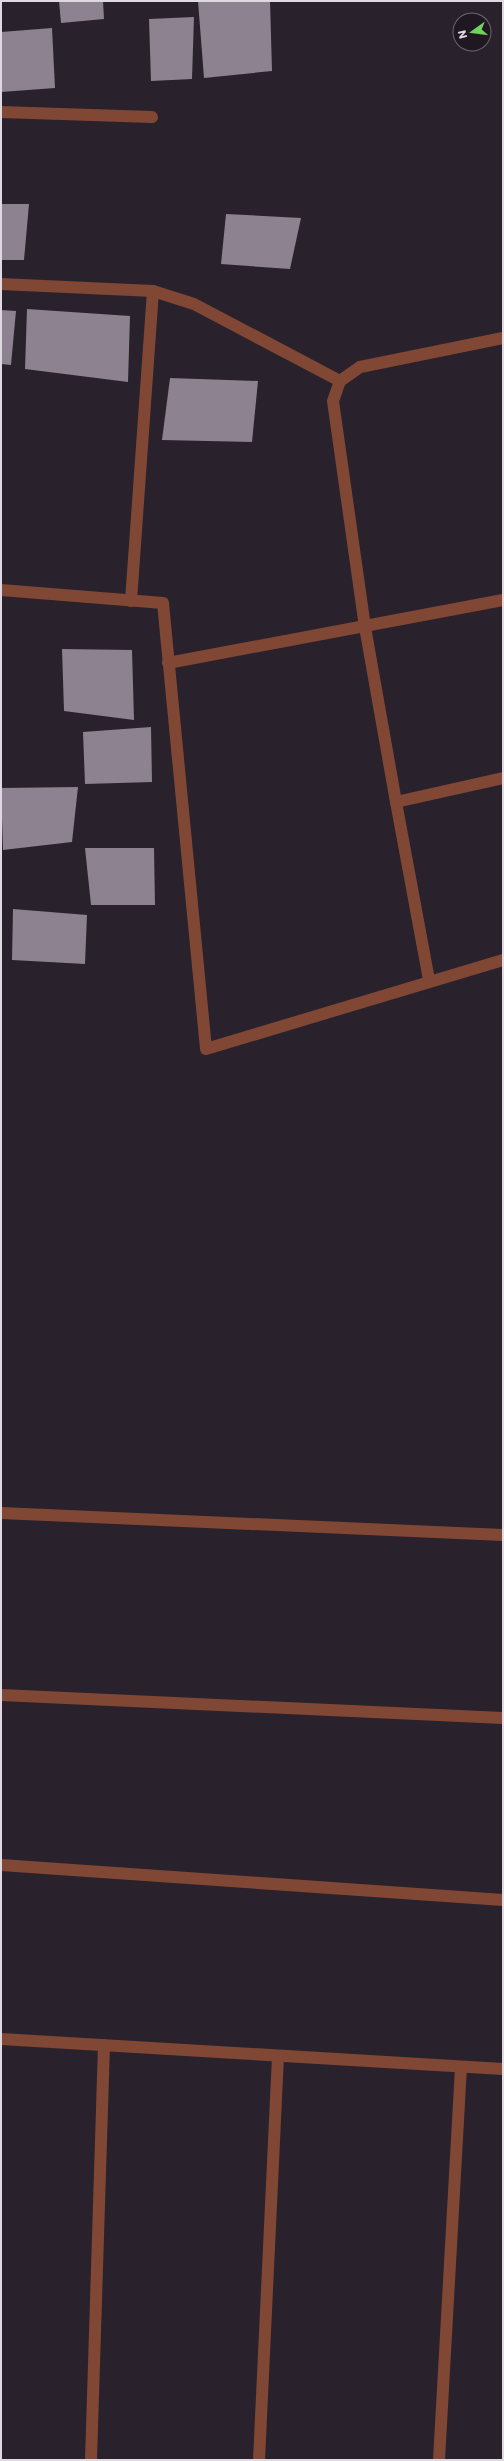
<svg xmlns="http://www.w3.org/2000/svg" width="504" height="2461" font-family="Poppins,sans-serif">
<rect width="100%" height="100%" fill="#29212c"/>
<!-- building -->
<g fill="#8d8290">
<polygon points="59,1 103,1 104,19 61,23"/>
<polygon points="198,1 270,1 272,71 204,78"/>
<polygon points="194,17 192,79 151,81 149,19"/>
<polygon points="52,28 55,88 1,92 1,32"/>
<polygon points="1,204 29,204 24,260 1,260"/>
<polygon points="226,214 301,218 290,269 221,264"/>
<polygon points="27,309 130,316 128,382 25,369"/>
<polygon points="1,310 16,311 11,365 1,364"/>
<polygon points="170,378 258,381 252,442 162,440"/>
<polygon points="62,649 132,650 134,720 64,711"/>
<polygon points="151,727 152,782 85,784 83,732"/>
<polygon points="78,787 72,842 3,850 1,788"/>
<polygon points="85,848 154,848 155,905 91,905"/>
<polygon points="13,909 87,915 85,964 12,960"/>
</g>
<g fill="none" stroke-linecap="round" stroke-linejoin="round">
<!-- minor -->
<g stroke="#804734" stroke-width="12">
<polyline points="1,112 152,117"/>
<polyline points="1,284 153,291 131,601"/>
<polyline points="153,291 194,304 340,381"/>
<polyline points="1,590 163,603 206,1049 503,960"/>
<polyline points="168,663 503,600"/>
<polyline points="396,802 365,627 333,401 340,381 360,367 503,338"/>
<polyline points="429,980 396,802 503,778"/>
<polyline points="1,1513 503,1535"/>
<polyline points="1,1695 503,1718"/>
<polyline points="1,1865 503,1900"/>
<polyline points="1,2039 503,2069"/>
<polyline points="91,2460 104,2045"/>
<polyline points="259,2460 278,2056"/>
<polyline points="439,2460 461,2067"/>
</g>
</g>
<!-- border -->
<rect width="504" height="2461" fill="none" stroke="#dfd9e1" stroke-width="4"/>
<!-- north arrow -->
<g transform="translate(472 32) rotate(256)"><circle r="19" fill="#1f1822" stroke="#6c656e"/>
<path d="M0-3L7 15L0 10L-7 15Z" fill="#72d25e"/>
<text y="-6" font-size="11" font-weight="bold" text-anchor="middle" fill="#dfd9e1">N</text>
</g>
</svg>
